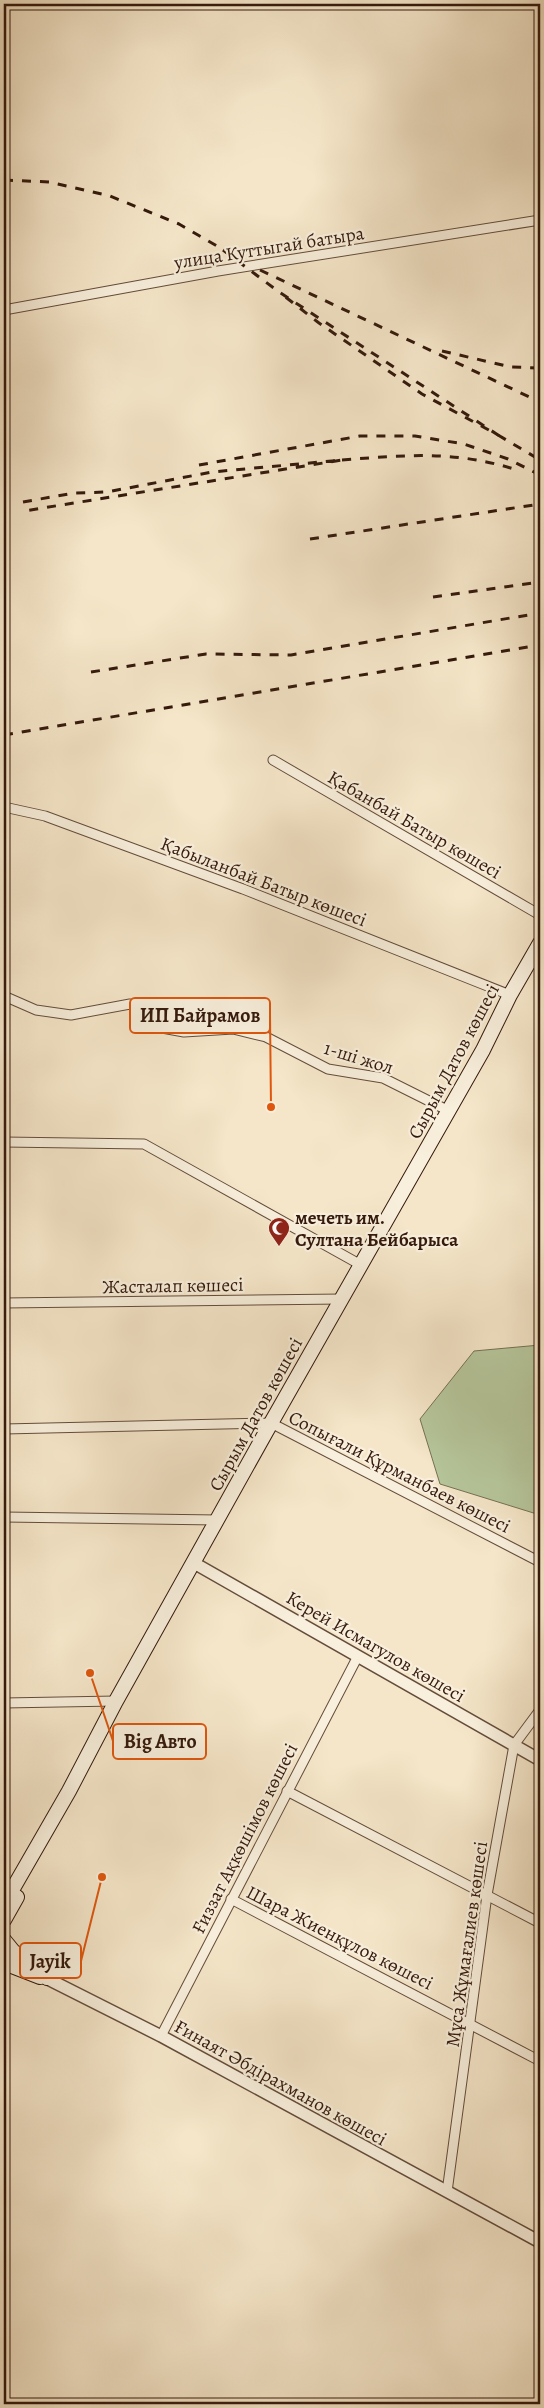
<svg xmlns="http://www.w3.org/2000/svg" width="544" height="2408" font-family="Alegreya,serif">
<rect width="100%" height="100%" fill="#f5e6c9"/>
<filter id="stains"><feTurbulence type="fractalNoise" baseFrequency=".004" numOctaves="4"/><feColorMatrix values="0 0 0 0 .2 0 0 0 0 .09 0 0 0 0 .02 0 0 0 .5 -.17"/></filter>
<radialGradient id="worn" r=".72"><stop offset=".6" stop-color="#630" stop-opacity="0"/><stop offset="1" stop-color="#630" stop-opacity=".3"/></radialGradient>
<!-- green -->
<polygon fill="#b6c69b" stroke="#757054" points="540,1345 540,1515 440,1484 420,1419 474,1351"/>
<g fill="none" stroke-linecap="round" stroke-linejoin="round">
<!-- minor casing -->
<g stroke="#644c3b" stroke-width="11">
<g id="minor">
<polyline points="4,310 218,271 540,220"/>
<polyline points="273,760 540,915"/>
<polyline points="4,807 45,816 243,889 510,995"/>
<polyline points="4,996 36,1010 71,1015 130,1004 139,1010 145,1018 162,1028 184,1032 233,1029 266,1037 328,1069 383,1078 449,1111"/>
<polyline points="4,1142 144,1144 361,1265"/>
<polyline points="4,1303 342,1299"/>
<polyline points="4,1429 271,1423 540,1562"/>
<polyline points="4,1517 218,1520"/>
<polyline points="4,1703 116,1701"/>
<polyline points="287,1791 540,1923"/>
<polyline points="231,1899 540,2061"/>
<polyline points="161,2036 358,1656"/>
<polyline points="447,2192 487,1895 514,1745 540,1710"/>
</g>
</g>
<!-- tertiary casing -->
<g stroke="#644c3b" stroke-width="14">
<g id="tertiary">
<polyline points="194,1563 540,1760"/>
<polyline points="4,1954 24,1966"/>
<polyline points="40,1975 161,2036 540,2242"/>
</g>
</g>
<!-- secondary casing -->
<g stroke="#34190c" stroke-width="16">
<g id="secondary">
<polyline points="4,1904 69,1791 116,1701 271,1423 483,1050 510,995 540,943"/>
<polyline points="4,1920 17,1897"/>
<polyline points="4,1940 13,1951 47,1978"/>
<polyline points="4,1963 40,1977"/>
</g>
</g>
<!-- minor -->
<use href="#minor" stroke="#f8efdc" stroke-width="9"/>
<!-- tertiary -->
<use href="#tertiary" stroke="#f8efdc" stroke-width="11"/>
<!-- secondary -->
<use href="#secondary" stroke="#f8efdc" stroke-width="14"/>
<!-- rail -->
<g stroke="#34190c" stroke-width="3" stroke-dasharray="9 9" stroke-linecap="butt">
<polyline points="4,180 49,182 110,196 179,224 229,253"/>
<polyline points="223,250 279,292 498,435 422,394 319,323 279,292"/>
<polyline points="260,270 540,402"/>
<polyline points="442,351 511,367 540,368"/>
<polyline points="498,435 540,460"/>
<path d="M 342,460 C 407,455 457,450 520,471"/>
<polyline points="199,465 360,436 415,436 464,444 508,459 540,475"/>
<polyline points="23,502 74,493 107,492 212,472 342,460 24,511"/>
<polyline points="310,539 540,504"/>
<polyline points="433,597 540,582"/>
<polyline points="91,672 206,654 291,655 540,613"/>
<polyline points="4,735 540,645"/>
</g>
</g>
<!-- icons -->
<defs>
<g id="mosque-pin" transform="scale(1.125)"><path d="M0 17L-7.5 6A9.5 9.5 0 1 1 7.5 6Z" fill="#8f2418" stroke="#f8efdc"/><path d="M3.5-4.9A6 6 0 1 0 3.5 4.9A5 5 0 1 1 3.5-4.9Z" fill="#fff"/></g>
</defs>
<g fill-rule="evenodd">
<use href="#mosque-pin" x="279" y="1228"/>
</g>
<g text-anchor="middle" stroke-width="4.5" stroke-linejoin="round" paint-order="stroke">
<!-- street labels -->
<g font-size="19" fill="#34190c" stroke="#f8efdc">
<text transform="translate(269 247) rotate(-9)" y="7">улица Куттыгай батыра</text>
<text transform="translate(415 824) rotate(30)" y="7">Қабанбай Батыр көшесі</text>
<text transform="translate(264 881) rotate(21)" y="7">Қабыланбай Батыр көшесі</text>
<text transform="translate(359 1057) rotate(17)" y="7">1-ші жол</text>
<text transform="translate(453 1061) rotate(-62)" y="7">Сырым Датов көшесі</text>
<text transform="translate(173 1285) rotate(-1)" y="7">Жасталап көшесі</text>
<text transform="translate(255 1414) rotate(-61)" y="7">Сырым Датов көшесі</text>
<text transform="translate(400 1471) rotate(27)" y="7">Сопығали Құрманбаев көшесі</text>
<text transform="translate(376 1646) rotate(30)" y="7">Керей Исмагулов көшесі</text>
<text transform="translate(244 1838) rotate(-63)" y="7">Ғиззат Ақкөшімов көшесi</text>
<text transform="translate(340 1937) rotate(27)" y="7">Шара Жиенқұлов көшесі</text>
<text transform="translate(466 1944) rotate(-82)" y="7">Мұса Жұмағалиев көшесі</text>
<text transform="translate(281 2082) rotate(29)" y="7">Ғинаят Әбдірахманов көшесі</text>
</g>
<!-- poi labels -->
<g font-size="19" font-weight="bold" fill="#34190c" stroke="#f8efdc" text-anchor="start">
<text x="295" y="1224">мечеть им.<tspan x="295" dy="22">Султана Бейбарыса</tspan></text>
</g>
</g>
<!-- callouts -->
<path fill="none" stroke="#df560c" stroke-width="2" d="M271 1107L270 1015M90 1673L113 1741M102 1877L81 1961"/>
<g fill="#df560c" stroke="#f8efdc" stroke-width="2">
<circle cx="271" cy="1107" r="5"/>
<circle cx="90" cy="1673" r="5"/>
<circle cx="102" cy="1877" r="5"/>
</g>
<g fill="#f8efdc" stroke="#df560c" stroke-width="2">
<rect x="130" y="998" width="140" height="35" rx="5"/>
<rect x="113" y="1724" width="93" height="35" rx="5"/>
<rect x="20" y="1943" width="61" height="35" rx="5"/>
</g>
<g font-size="20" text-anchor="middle" font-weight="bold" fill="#34190c">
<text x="200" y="1022">ИП Байрамов</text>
<text x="160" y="1748">Big Авто</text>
<text x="50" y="1968">Jayik</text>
</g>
<!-- margin -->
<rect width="544" height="2408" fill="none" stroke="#f5e6c9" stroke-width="20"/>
<rect x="5" y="5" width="534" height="2398" fill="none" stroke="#34190c" stroke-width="2.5"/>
<rect x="10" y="10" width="524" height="2388" fill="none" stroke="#34190c"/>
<rect width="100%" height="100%" filter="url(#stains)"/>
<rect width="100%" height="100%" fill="url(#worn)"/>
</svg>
